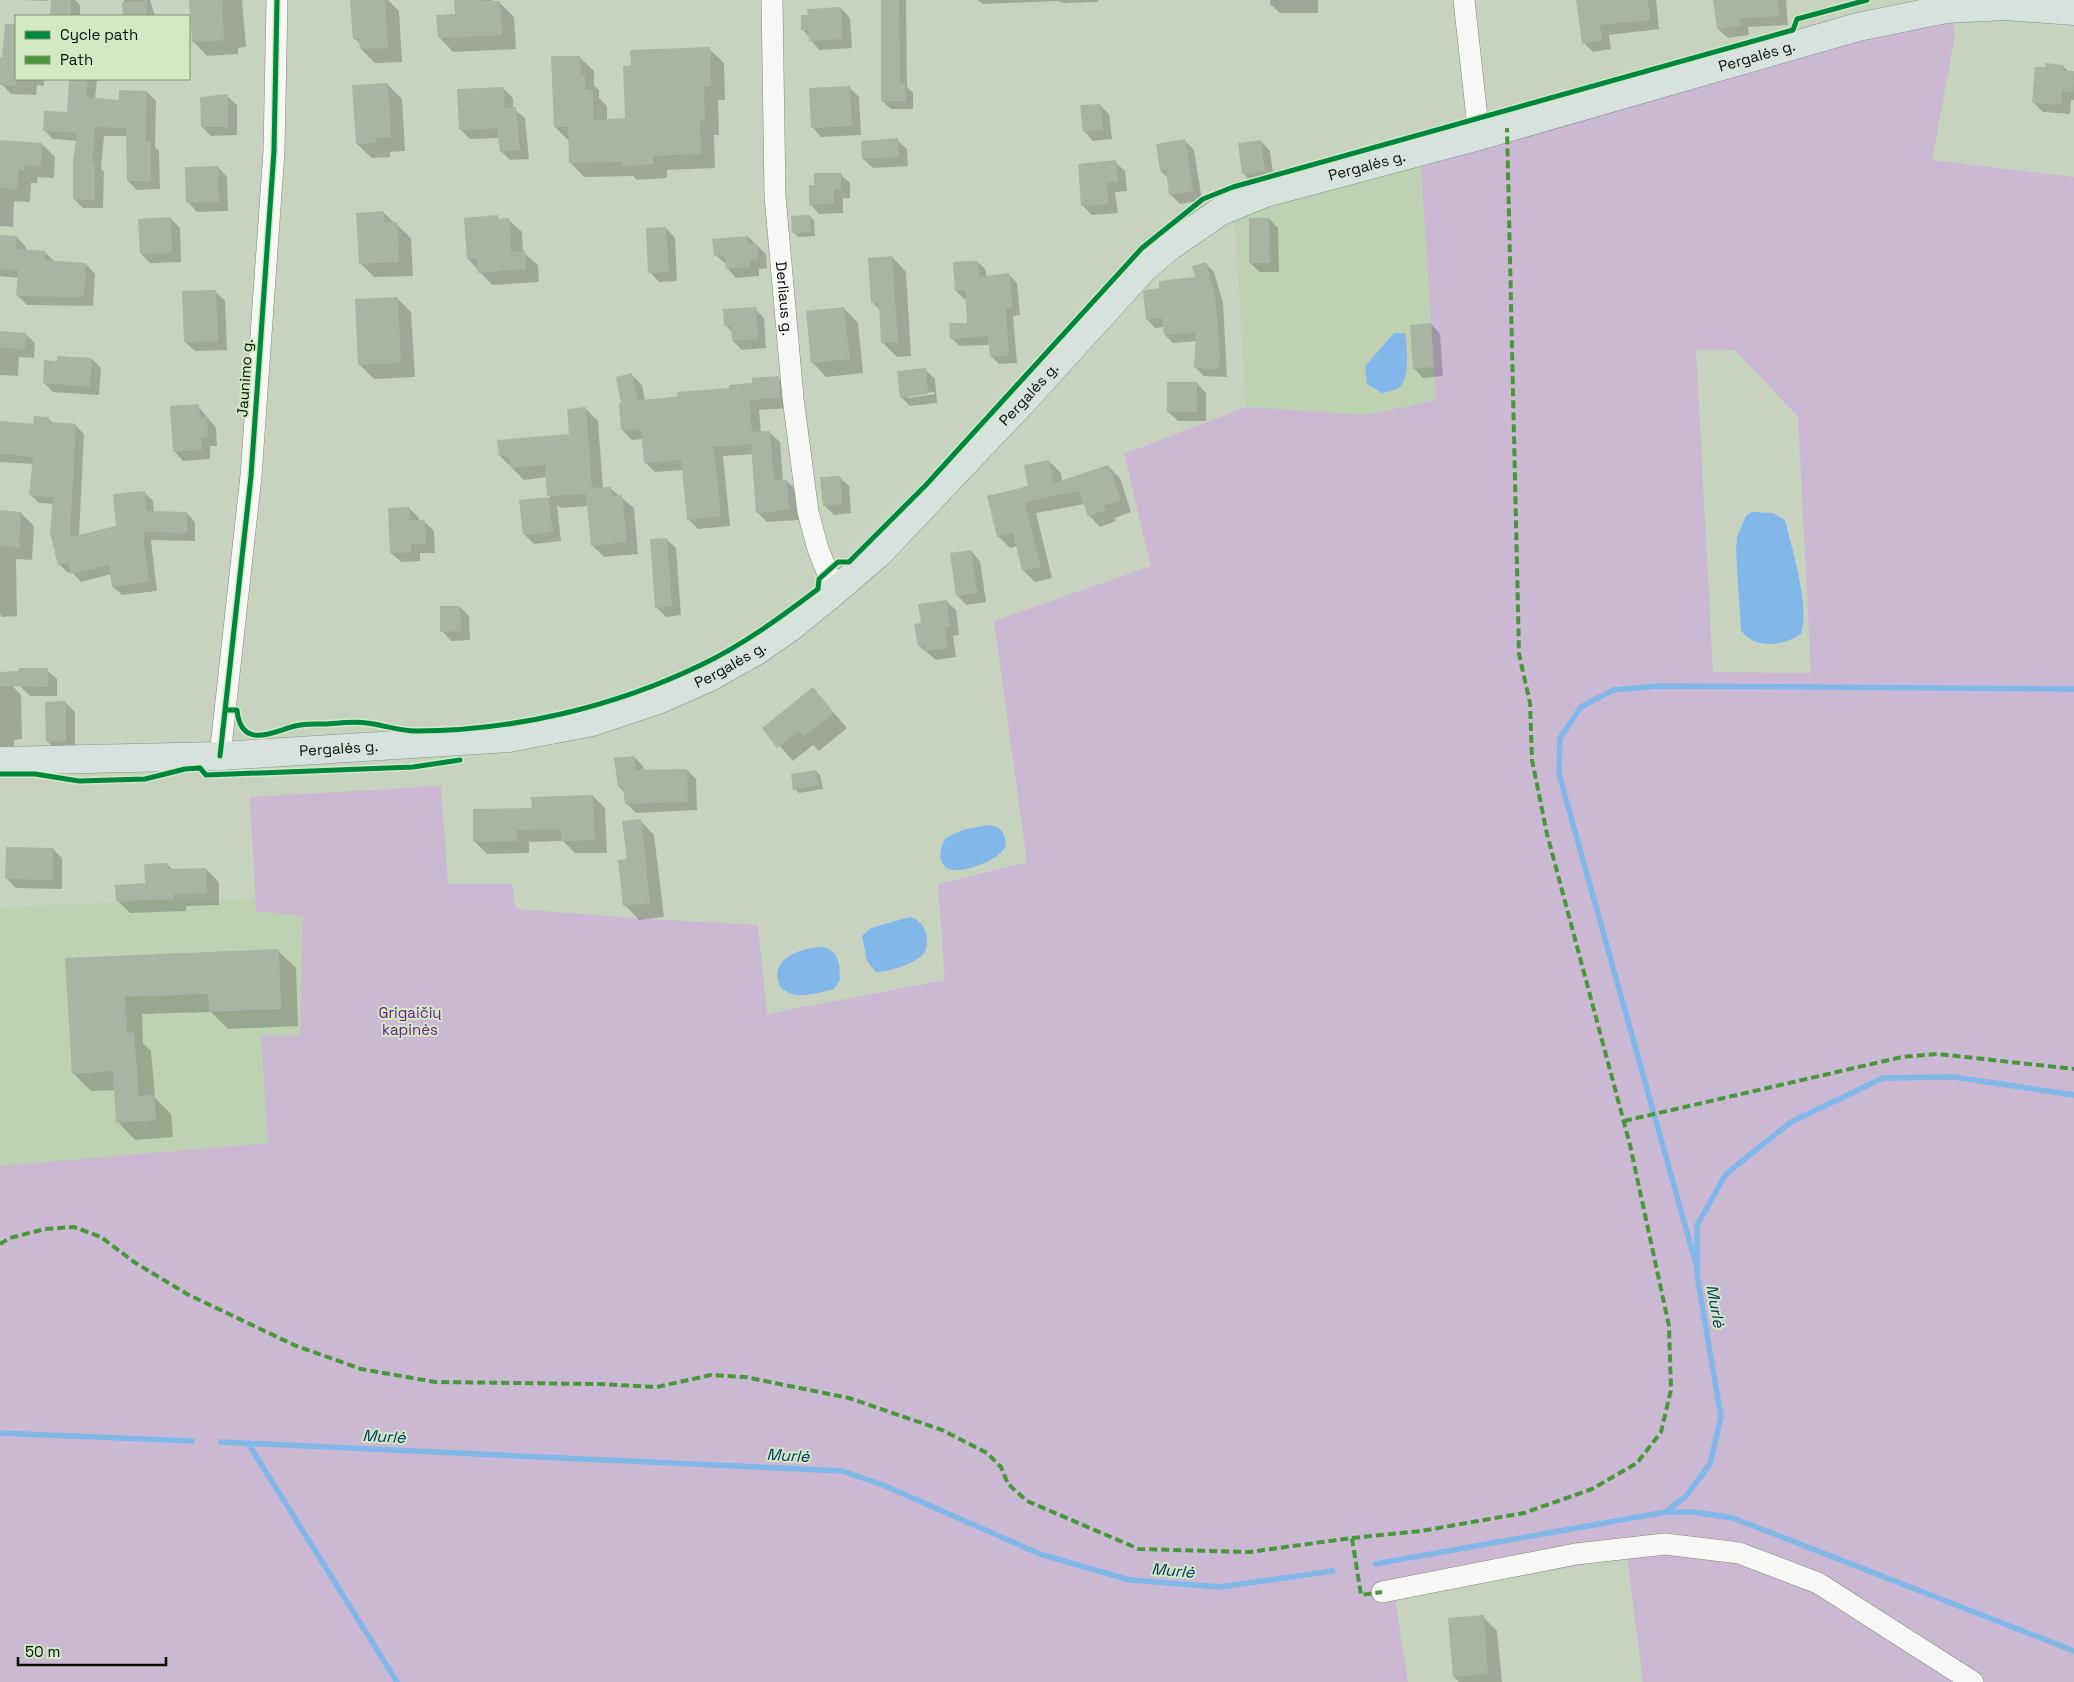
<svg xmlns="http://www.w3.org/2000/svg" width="2074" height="1682" font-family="'Space Grotesk',sans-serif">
<rect width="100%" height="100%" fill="#c7d3bf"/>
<!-- built -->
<g fill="#bed1b1">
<polygon points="1421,163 1436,400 1367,415 1246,407 1234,215"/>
<polygon points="255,898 256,911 303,916 300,1035 261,1036 268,1143 0,1166 0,907"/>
</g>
<!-- green -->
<path fill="#cbb9d4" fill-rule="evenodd" d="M 1954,20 L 1955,36 L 1932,160 L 2074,177 L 2074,1682 L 1643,1682 L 1627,1557 L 1395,1599 L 1408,1682 L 0,1682 L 0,1166 L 268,1143 L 261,1036 L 300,1035 L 303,916 L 256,911 L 250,797 L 441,786 L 448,884 L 512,884 L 516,909 L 648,919 L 758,925 L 767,1014 L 945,980 L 938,884 L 1027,862 L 994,621 L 1151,566 L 1124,454 L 1246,407 L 1367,415 L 1436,400 L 1421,163 L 1872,35 ZM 1696,349 L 1735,350 L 1798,417 L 1811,673 L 1713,672 Z"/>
<!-- water -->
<g fill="#82b7ea">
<path d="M 1394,333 L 1405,333 C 1407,346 1411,382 1397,389 C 1393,391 1386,392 1382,393 L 1367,384 L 1365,366 Z"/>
<path d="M 1752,512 L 1773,513 L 1785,520 C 1792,549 1810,606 1801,634 C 1783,646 1754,650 1741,630 L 1736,551 L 1737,537 L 1746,516 Z"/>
<path d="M 989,825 C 1001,827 1005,833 1006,844 C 1003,860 962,874 949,869 C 936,864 940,846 946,838 L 962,830 Z"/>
<path d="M 910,917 C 925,920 930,939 925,952 C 917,963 890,972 876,972 L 867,961 L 862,936 L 871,928 Z"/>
<path d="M 823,947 C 839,950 840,966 840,980 L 834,989 C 815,993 797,1001 781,988 C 767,958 800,948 823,947 Z"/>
</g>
<!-- shadow -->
<g fill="#0003" fill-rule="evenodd">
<polygon points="22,0 48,0 47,1"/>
<polygon points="52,0 75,0 80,5 80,16 54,16"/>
<polygon points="124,0 150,0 155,16 124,16"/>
<polygon points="191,0 242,0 246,47 238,48 238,54 207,56 193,41"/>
<polygon points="352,0 388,0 399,11 402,62 375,63 361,49 361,45 354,38"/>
<polygon points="455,0 492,0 494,3 499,2 514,17 516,49 453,52 439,37 456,15"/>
<polygon points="881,0 906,0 907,87 913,93 913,109 891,109 882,101"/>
<polygon points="978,0 1098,0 1098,2 1062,3 1059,1 983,4"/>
<polygon points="1270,0 1318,0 1318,13 1280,13 1270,4"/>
<polygon points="1577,0 1656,0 1659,29 1609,35 1611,49 1593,52 1584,43"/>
<polygon points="1714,0 1786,0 1788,25 1748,27 1749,35 1728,38 1718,29"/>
<polygon points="841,8 850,18 852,48 819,50 803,30"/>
<polygon points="4,47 16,48 16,79 44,79 44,86 37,85 36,95 11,94 2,84 0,58 3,59"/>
<polygon points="709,49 724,63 725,100 718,100 719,135 714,135 715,168 667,170 667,178 637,180 633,176 584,177 570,162 569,141 555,127 579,57 594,71 594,86 599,90 599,98 607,106 607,120 627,119 632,67"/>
<polygon points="2063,66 2069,72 2074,73 2074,100 2071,100 2070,114 2043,112 2034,103"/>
<polygon points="71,79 97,79 95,99 120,102 147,92 156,101 155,147 159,151 160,189 137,190 128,181 127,136 104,136 101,169 104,172 103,208 83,208 74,199 77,141 53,139 44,130 68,113"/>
<polygon points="387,84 402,99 405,151 390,152 390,157 372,158 357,144"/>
<polygon points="850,88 859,97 861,135 821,137 812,127"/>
<polygon points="504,89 513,98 513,108 525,118 529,159 510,160 501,151 500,138 470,139 460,129"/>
<polygon points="227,96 237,105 237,135 211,136 202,127"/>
<polygon points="1100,105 1109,114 1112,139 1093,141 1084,131"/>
<polygon points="897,140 907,149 908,166 873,168 863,159"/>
<polygon points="0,141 42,144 55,157 54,178 38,177 37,183 31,183 30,202 14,201 13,227 0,226"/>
<polygon points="1185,141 1194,150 1202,200 1180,204 1170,194 1168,178 1161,171"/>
<polygon points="1261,141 1270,151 1274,180 1252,183 1243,173"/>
<polygon points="1115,162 1125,171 1127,191 1115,192 1118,213 1092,215 1083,206"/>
<polygon points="218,167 227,177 228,211 197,212 188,202"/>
<polygon points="840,174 850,183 850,198 843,198 843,213 819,214 810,204"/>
<polygon points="384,213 411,238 413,276 374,277 360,263"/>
<polygon points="810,216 814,221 815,236 798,237 793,232"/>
<polygon points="497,217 501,220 509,220 522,232 523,252 538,265 539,282 492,285 468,259"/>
<polygon points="170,218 180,228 181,262 150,263 141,254"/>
<polygon points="1269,219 1278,228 1279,272 1260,272 1250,263"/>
<polygon points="666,228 675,238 677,281 659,282 650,272"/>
<polygon points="0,236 17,237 26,247 26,251 45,252 55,262 86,264 95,274 93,306 27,305 17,295 18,278 0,276"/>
<polygon points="748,237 766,254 767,268 759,269 759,276 736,278 727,268 726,264 715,255"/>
<polygon points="892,257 906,272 911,356 897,357 883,343 881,311 872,302"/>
<polygon points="978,262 986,270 986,277 1009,275 1017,283 1020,315 1013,316 1017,363 999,364 991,356 990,345 960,346 951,338 968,324 966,299 964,299 956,291"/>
<polygon points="1206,264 1214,272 1223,303 1227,377 1204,376 1195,367 1197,341 1173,343 1165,335 1164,327 1155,328 1147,319 1161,290 1197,278"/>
<polygon points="215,291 225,301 227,350 195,351 185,342"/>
<polygon points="397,298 411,312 415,377 374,379 360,365"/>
<polygon points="844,308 858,323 863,373 826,377 812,362"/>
<polygon points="755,309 764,318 766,348 742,350 733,341 733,333 726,326"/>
<polygon points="1431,324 1440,334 1443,376 1423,378 1414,368"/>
<polygon points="0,332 26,334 35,343 34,358 19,357 18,376 0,375"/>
<polygon points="92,359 101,368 99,395 53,392 44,383 58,362"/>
<path d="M 925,369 L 935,379 L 937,403 L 910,406 L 901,397 ZM 935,392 L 935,394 L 908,398 L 908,395 Z"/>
<polygon points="632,375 642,385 645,401 730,389 778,378 788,388 790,408 759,410 761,433 769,432 780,442 783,481 787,481 797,491 799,520 767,522 757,512 753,454 723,456 730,526 698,529 688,519 684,470 655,472 645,462 643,439 632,440 622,430 622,404"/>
<polygon points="1197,383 1206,393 1206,421 1178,421 1168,412"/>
<polygon points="198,406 216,428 217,446 210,446 210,459 183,461 174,451"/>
<polygon points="586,409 598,421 603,489 610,488 634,508 638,554 604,557 592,545 588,506 561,508 557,505 561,541 534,544 524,534 520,501 550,498 547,477 524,480 500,456 570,435"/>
<polygon points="48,418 54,424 75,425 84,434 79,536 118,527 144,492 153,501 154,513 187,513 195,522 195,541 151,540 157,591 122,595 113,587 111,574 81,582 72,572 68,573 59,564 54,504 39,503 30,494 33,464 0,462 0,423 35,425"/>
<polygon points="1049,461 1061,473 1062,482 1108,466 1120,478 1131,512 1115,518 1116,521 1100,527 1089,515 1085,504 1036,513 1052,578 1035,582 1023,570 1017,546 1010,548 998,536 1029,487"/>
<polygon points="839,477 849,486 851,513 834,515 824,505"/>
<polygon points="409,508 419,518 419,521 424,521 434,531 435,553 420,553 420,561 401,562 391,553"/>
<polygon points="0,512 21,513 34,526 32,560 16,559 17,616 2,617 0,614"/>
<polygon points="666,539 676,548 681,615 666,617 656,607"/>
<polygon points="971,551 980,561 986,602 966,605 957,595"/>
<polygon points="946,601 956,610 959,635 953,636 956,657 936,660 919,646 922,624"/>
<polygon points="460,607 469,616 470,640 451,641 442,631"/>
<polygon points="47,670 57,679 57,696 30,696 20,686"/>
<polygon points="0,680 7,680 21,695 22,739 14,740 14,756 0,757"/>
<polygon points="813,689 847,728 819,751 813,745 793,761 764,728"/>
<polygon points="65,702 75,712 75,750 57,751 47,741"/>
<polygon points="634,757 643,766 644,771 687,770 696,779 697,810 636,813 626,803 625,793 619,787"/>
<polygon points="816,771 820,775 823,789 799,793 795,789"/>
<polygon points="593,796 605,808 607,853 575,853 563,841 529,842 529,853 487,854 474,841 533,809"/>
<polygon points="640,820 654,835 664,917 639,920 625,905 628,860"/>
<polygon points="53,849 62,858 62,889 16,888 7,879"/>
<polygon points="167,864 173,870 206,869 219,882 219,905 186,906 186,911 130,913 117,900 146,885"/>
<polygon points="278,951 296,968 298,1026 228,1029 211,1012 142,1014 143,1043 151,1051 155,1098 171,1114 173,1137 135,1140 118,1122 115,1090 91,1091 74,1074 66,960"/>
<polygon points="1483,1617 1497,1631 1502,1682 1459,1682 1454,1677"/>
</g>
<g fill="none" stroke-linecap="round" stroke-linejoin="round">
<!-- stream -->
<g stroke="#82b7ea" stroke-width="5.5">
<polyline points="1697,1268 1559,774 1560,738 1581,707 1613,690 1659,686 2074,689"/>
<polyline points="0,1433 192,1441"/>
<polyline points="221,1442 842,1471 883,1485 1040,1554 1130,1580 1220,1587 1333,1571"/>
<polyline points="248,1443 397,1682"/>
<polyline points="1667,1512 1694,1512 1733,1518 2074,1651"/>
<polyline points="1375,1564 1666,1512 1686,1496 1710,1464 1721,1417 1697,1275 1697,1225 1726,1174 1791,1122 1883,1078 1954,1077 2074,1095"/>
</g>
</g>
<!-- building -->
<g fill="#aab4a4">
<polygon points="51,0 71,0 71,15 50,15"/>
<polygon points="189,0 222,0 224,40 192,42"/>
<polygon points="350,0 385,0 388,48 360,49 359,38 353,39"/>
<polygon points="454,0 500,1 502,35 438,38 436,15 455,14"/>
<polygon points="881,0 899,0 900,83 905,83 906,101 881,101"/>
<polygon points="1576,0 1648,0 1650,20 1600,25 1602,40 1582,44"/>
<polygon points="1713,0 1778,0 1779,16 1740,18 1741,26 1717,29"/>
<polygon points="147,1 147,16 123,16 122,2"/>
<polygon points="841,7 843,39 809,41 808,30 801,30 801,15 808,15 807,9"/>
<polygon points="5,24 16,24 16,86 0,85 0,57 2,57"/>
<polygon points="710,47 711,86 704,86 705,121 700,121 701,154 653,156 654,164 622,166 622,162 569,163 568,127 554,127 551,56 580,56 581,75 585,74 585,90 593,90 593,120 625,118 623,66 631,66 630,50"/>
<polygon points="2045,63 2064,65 2063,71 2074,71 2073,92 2062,91 2061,105 2032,103 2035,67 2045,67"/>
<polygon points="69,79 88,79 86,97 119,100 119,90 147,91 146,141 151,141 151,181 127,181 126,128 95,127 92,162 95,162 95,200 73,199 73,161 77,133 43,131 44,111 67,112"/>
<polygon points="388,83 391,137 376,138 377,143 356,144 352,85"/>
<polygon points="850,86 852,126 811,128 809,88"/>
<polygon points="504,87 505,108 516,107 520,150 500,152 497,128 459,130 457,89"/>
<polygon points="228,94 228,127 201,127 200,97"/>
<polygon points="1100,104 1103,130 1083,132 1080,105"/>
<polygon points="898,138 899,157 862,159 861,141"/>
<polygon points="1185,139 1193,191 1169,195 1166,170 1160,171 1156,144"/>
<polygon points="0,140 42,143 41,166 25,165 24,170 19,170 17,189 0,188"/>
<polygon points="1261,140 1265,171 1242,174 1238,143"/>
<polygon points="1116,160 1118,182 1107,183 1109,204 1081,206 1078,164"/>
<polygon points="218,166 219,202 186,203 185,167"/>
<polygon points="814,173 841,173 841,189 834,189 834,204 809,205 809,185 814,185"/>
<polygon points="384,211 384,223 397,222 399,262 359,264 356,213"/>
<polygon points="498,215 498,219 509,218 511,252 525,251 526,269 478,273 477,259 467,259 464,218"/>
<polygon points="810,215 811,232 792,233 791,216"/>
<polygon points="171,217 172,253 140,254 138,219"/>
<polygon points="1249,218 1269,218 1270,263 1249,263"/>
<polygon points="666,227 669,272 648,273 646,228"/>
<polygon points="0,235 17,236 16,249 45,251 45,260 86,263 84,297 16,296 18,270 0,269"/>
<polygon points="748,236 749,244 757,244 758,259 750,260 750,267 726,269 724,255 714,256 712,239"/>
<polygon points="892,256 898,342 881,343 879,303 871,303 868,258"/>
<polygon points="978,261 979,277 1009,273 1013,307 1006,308 1009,356 990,357 988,336 950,339 949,323 967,323 965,290 955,291 953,262"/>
<polygon points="1206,262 1215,294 1220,354 1219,369 1194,368 1196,332 1164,335 1162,318 1146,320 1143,292 1145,290 1159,288 1159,281 1195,277 1192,266"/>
<polygon points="216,290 218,341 184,342 182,291"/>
<polygon points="398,297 401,363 358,365 355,299"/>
<polygon points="756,307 758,339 732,341 731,326 724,326 723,309"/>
<polygon points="844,307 850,359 811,363 806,311"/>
<polygon points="1431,323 1434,367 1413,369 1410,325"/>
<polygon points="0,331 27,333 25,349 0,348"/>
<polygon points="57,356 92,358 90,387 43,383 44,360 57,361"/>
<polygon points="926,368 928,394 900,398 897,371"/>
<polygon points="632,373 638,400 677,397 677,392 729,388 729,385 752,383 752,378 779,376 780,398 749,400 752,432 770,431 774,481 787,480 789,510 756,513 751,444 714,447 721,516 687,520 681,460 644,463 641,429 621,430 619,403 621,403 616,377"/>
<rect x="1167" y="382" width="30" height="30"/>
<polygon points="199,404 200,418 207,417 208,437 201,437 202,450 173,452 170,406"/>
<polygon points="586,407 592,488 611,487 612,496 622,495 627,542 591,546 586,494 547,496 545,465 511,468 509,455 499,456 497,440 569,434 567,409"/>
<polygon points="34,416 49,417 49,422 76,424 70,537 116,526 113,494 145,491 147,511 187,512 187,533 143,532 149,582 112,587 109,565 71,574 68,562 58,565 50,533 53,497 29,495 33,457 0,454 0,421 33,424"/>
<polygon points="1049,460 1054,483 1108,465 1121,500 1104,506 1106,510 1088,516 1079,491 1025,502 1041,567 1022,571 1013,533 997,537 987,496 1028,486 1024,465"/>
<polygon points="840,476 842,504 823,506 820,477"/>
<polygon points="548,497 553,532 523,535 519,500"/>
<polygon points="410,507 410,520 425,520 426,544 411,544 411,552 390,553 388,508"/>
<polygon points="0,510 21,512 19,548 0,546"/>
<polygon points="667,538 672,606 655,608 650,539"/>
<polygon points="971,550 977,593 956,596 950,553"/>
<polygon points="947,600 950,626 945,627 948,648 925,651 924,645 918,646 914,624 921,623 918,604"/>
<polygon points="440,606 460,606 461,631 440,632"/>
<polygon points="19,668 48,668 48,687 0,686 0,672 19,671"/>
<polygon points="813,687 834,713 803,737 798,731 777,748 762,728"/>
<polygon points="66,701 66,741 46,742 45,702"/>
<polygon points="634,756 636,770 687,769 688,802 625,804 623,787 618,787 614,758"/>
<polygon points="816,770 819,785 793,790 791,774"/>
<polygon points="593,795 595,840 561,841 561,829 517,830 517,841 473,842 473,809 532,808 531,797"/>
<polygon points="641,819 650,903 623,906 618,860 627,859 622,821"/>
<polygon points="6,847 53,848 53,880 5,879"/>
<polygon points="167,863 167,869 206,868 207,893 174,894 174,899 116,901 115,885 145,883 144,864"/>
<polygon points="279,949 281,1009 209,1012 208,994 125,997 127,1033 134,1032 139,1096 154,1095 156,1120 116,1123 113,1071 72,1074 65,958"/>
<polygon points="1484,1615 1488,1674 1453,1677 1448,1618"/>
</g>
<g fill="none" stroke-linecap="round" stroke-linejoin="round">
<!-- street casing -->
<g stroke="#80897a" stroke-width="22">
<g id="street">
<path id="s1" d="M 772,0 L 775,196 L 793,398 L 808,512 L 818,549 L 835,591"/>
<polyline points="1464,0 1479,136"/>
<polyline points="220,756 251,476 274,151 277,0"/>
<polyline points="1382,1592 1576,1554 1665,1544 1739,1553 1818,1583 1973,1682"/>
</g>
</g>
<!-- primary casing -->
<g stroke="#80948a" stroke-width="29">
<g id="primary">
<path id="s2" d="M 0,761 L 220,756 L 509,738 L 592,722 L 658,700 L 708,678 L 756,651 L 792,626 L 835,591 L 879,553 L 1024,400 L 1144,268 L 1170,246 L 1221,211 L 1265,193 L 1479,136 L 1858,27 L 1946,9 L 2005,6 L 2074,11"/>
</g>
</g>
<!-- street -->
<use href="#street" stroke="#f7f8f5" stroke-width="21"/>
<!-- primary -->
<use href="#primary" stroke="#d7e1de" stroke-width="28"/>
<!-- quiet -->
<g stroke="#489739" stroke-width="4" stroke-dasharray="8 4" stroke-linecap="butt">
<polyline points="1624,1121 1902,1057 1938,1054 2074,1069"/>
<polyline points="0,1244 10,1238 45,1229 74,1227 101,1237 134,1262 187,1294 294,1345 361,1369 435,1382 598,1384 657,1387 711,1375 745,1377 849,1398 942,1430 987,1453 1001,1467 1008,1484 1027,1501 1139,1549 1249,1552 1352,1538 1361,1595 1382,1592"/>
<polyline points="1352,1538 1421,1531 1524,1513 1592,1489 1637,1463 1661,1432 1671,1390 1669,1326 1630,1145 1547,834 1532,760 1530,703 1519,654 1507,128"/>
</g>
<!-- cycleway casing -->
<g stroke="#d2e9c4" stroke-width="8">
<g id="cycleway">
<path d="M 226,710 L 237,710 C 241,750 272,732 295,726 C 305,723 316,724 326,724 C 339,723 354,721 367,723 C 383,725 400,731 416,731 C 513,731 614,707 701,665 C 743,645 781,617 818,589 L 819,579 L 838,562 L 849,562 L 925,486 L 1142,248 L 1203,199 L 1233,187 L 1793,30 L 1797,19 L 1867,0"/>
<polyline points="220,756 251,476 274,151 277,0"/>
<polyline points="0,774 35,774 79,781 145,779 185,769 200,768 206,775 413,767 460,760"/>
</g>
</g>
<!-- cycleway -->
<use href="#cycleway" stroke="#00873e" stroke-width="5"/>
</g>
<g text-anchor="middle" stroke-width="4" stroke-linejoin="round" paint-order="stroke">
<!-- street labels -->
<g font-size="15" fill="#070e03" stroke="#d2e9c4">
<text dy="5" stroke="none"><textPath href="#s2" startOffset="1974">Pergalės g.</textPath></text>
<text dy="5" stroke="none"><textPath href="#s2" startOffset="1569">Pergalės g.</textPath></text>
<text dy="5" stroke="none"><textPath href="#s1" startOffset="299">Derliaus g.</textPath></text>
<text transform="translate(245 378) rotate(-86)" y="5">Jaunimo g.</text>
<text dy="5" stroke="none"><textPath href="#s2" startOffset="1149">Pergalės g.</textPath></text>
<text dy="5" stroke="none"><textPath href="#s2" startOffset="744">Pergalės g.</textPath></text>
<text dy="5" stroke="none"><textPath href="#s2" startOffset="339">Pergalės g.</textPath></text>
</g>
<!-- park labels -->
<g font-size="15" fill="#681d87" stroke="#d2e9c4">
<text x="410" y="1018">Grigaičių<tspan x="410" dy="17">kapinės</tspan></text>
</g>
<!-- water labels -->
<g font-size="16" font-style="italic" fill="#013567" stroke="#d2e9c4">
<text transform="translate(1716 1306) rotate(80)" y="6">Murlė</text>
<text transform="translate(384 1436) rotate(3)" y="6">Murlė</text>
<text transform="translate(788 1455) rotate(3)" y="6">Murlė</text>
<text transform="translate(1173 1570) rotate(5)" y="6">Murlė</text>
</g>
</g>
<!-- legend -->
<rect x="15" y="15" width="175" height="65" fill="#d2e9c4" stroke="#819177"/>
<rect x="25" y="31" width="25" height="8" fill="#00873e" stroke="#819177"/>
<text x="60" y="40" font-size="15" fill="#070e03">Cycle path</text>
<rect x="25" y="56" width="25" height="8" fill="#489739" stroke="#819177"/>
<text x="60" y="65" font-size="15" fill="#070e03">Path</text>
<!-- scale -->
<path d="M18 1657v8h148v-8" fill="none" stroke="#070e03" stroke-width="2.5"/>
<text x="25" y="1657" font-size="15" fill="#070e03" stroke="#d2e9c4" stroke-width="4" paint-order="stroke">50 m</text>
</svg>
